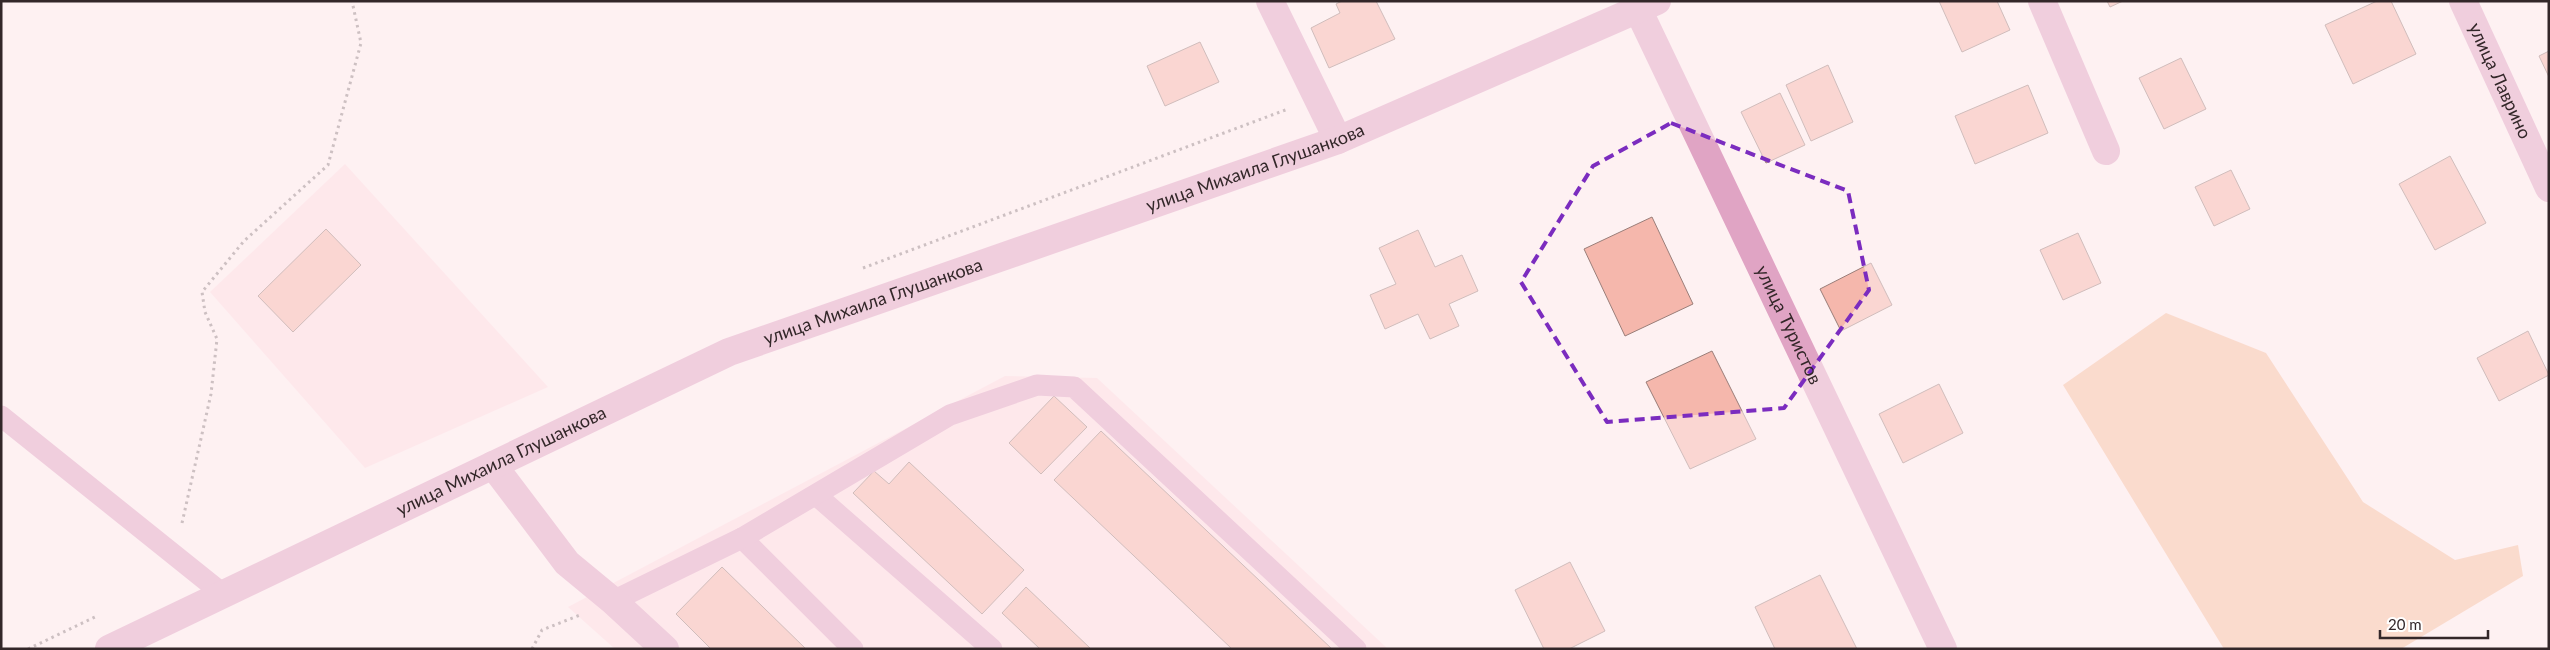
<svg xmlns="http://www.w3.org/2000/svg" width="2550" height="650" font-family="Lato,sans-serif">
<rect width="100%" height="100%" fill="#fef1f2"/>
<!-- built -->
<g fill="#ffdee3">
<polygon points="345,164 548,387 365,468 210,292"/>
<polygon points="1005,376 1097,378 1388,649 615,649 568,607"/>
</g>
<!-- green -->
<polygon fill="#f7c1a1" points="2166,313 2266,353 2363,502 2455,560 2518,545 2523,576 2401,649 2224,649 2063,385"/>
<!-- building -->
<g fill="#f5b7ac" stroke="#9a7e79">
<polygon points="1342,1 1376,1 1395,39 1329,68 1311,28 1340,13 1336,4"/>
<polygon points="1939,1 1997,1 2010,30 1962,52"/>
<polygon points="2107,1 2123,1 2110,7"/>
<polygon points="2377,1 2391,1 2416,54 2353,84 2325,25"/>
<polygon points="1200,42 1219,82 1165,106 1147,66"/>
<polygon points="2549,51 2549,77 2539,56"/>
<polygon points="2181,58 2206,109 2164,129 2139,78"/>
<polygon points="1828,65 1853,122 1811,141 1786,85"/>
<polygon points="2028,85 2048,133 1975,164 1955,116"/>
<polygon points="1780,93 1805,145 1766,163 1741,112"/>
<polygon points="2450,156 2486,223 2435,250 2399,184"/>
<polygon points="2231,170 2250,209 2214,226 2195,187"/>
<polygon points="1652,217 1693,304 1625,336 1584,249"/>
<polygon points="326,229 361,265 293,332 258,296"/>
<polygon points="1418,230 1435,267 1462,255 1478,291 1449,304 1459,326 1430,339 1418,314 1385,329 1370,295 1396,284 1379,248"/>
<polygon points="2078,233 2101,283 2063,300 2040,250"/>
<polygon points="1871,263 1892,305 1841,331 1820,289"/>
<polygon points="2528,331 2549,375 2499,401 2477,358"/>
<polygon points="1712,351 1756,439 1690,469 1646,382"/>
<polygon points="1939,384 1963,433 1903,463 1879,414"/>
<polygon points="1054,396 1087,427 1041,474 1009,443"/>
<polygon points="1101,431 1332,649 1232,649 1054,480"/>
<polygon points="909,462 1024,570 982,614 853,493 874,471 889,484"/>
<polygon points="1570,562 1605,631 1569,649 1544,649 1515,590"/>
<polygon points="722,567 806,649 711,649 676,614"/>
<polygon points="1820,575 1857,649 1775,649 1755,607"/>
<polygon points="1026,587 1091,649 1040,649 1002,613"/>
</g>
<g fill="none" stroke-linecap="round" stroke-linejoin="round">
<!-- path -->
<g stroke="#928587" stroke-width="3" stroke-dasharray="2.5 4" stroke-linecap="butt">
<polyline points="863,268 1288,109"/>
<polyline points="182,523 211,394 217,339 205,312 202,292 244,241 328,165 361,43 352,1"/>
<polyline points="28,649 95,617"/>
<polyline points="532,649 542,630 580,615"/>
</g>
<!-- service -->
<g stroke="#e0a4c4" stroke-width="21">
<polyline points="1,416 223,594"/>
<polyline points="816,495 992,649"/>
<polyline points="742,538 853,649"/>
<polyline points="613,601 742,538 950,415 1037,385 1074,387 1356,649"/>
</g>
<!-- minor -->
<g stroke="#e0a4c4" stroke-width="28">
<polyline points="1270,1 1338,140"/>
<path id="s1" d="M 1634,1 L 1943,649"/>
<polyline points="2042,1 2106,151"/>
<path id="s2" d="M 2463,1 L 2549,188"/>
<polyline points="493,465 567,563 613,601 665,649"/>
</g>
<!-- tertiary -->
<path stroke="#e0a4c4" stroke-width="28" id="s3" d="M 109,649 L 729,352 L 1338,140 L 1657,1"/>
</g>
<!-- marked area -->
<path d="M0 0H2550V650H0ZM 1671,123 L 1848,191 L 1869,290 L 1784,408 L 1607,422 L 1521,282 L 1593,166 Z" fill="#fef1f2" fill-opacity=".55" fill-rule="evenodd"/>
<path fill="none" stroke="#7b2cbf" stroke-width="4" stroke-dasharray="10 6" stroke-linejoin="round" d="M 1671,123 L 1848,191 L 1869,290 L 1784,408 L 1607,422 L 1521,282 L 1593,166 Z"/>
<g text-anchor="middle" stroke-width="5" stroke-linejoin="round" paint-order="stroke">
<!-- street labels -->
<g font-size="18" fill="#332729" stroke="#fff">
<text dy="6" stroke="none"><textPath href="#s2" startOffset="88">улица Лаврино</textPath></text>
<text dy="6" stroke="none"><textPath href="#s3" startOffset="1245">улица Михаила Глушанкова</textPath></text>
<text dy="6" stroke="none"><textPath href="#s3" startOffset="840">улица Михаила Глушанкова</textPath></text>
<text dy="6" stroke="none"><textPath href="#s1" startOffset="359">улица Туристов</textPath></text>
<text dy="6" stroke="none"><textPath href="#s3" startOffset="435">улица Михаила Глушанкова</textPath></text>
</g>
</g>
<!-- border -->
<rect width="2550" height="650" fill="none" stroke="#332729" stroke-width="5"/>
<!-- scale -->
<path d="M2380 630v8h108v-8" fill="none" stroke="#332729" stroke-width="2.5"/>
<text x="2388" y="630" font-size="15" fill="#332729" stroke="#ffffff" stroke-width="4" paint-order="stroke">20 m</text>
</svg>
